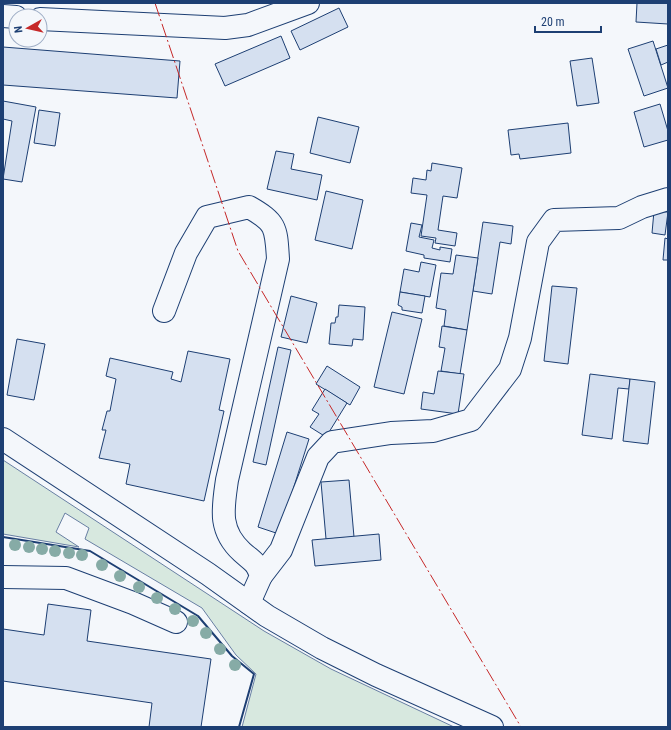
<svg xmlns="http://www.w3.org/2000/svg" width="671" height="730" font-family="'Roboto Condensed',sans-serif">
<rect width="100%" height="100%" fill="#f4f7fb"/>
<!-- green -->
<polygon fill="#d7e8df" stroke="#687fa3" points="3,460 264,631 331,669 454,727 242,727 256,674 236,655 202,608 85,539 89,528 65,513 56,532 79,547 3,534"/>
<!-- building -->
<g fill="#d5e0f0" stroke="#1d3f73">
<polygon points="637,3 668,3 668,24 636,22"/>
<polygon points="339,8 348,27 300,50 291,31"/>
<polygon points="281,36 290,58 225,86 215,64"/>
<polygon points="653,41 668,88 644,96 628,49"/>
<polygon points="668,45 668,62 661,65 656,49"/>
<polygon points="3,47 180,61 177,98 3,85"/>
<polygon points="592,58 599,103 577,106 570,61"/>
<polygon points="3,101 36,107 22,182 3,179 12,121 3,119"/>
<polygon points="660,104 668,131 668,140 644,147 634,112"/>
<polygon points="39,110 60,113 55,146 34,143"/>
<polygon points="318,117 359,127 350,163 310,153"/>
<polygon points="568,123 571,153 520,159 519,154 511,155 508,130"/>
<polygon points="276,151 294,154 291,169 322,175 317,200 267,189"/>
<polygon points="432,163 462,168 457,198 443,196 438,230 457,233 455,246 435,243 436,238 421,236 427,195 411,193 413,178 426,180 427,170 431,171"/>
<polygon points="326,191 363,200 352,249 315,240"/>
<polygon points="654,211 668,212 665,235 652,233"/>
<polygon points="483,222 513,226 511,244 500,242 492,294 473,291"/>
<polygon points="411,223 422,225 419,237 434,240 432,248 440,250 440,247 452,249 450,262 424,258 424,255 406,251"/>
<polygon points="665,238 668,239 668,260 663,260"/>
<polygon points="456,255 478,258 467,330 444,326 446,310 436,308 441,273 453,274"/>
<polygon points="421,262 436,265 430,297 400,292 404,269 419,272"/>
<polygon points="552,286 577,288 568,364 544,361"/>
<polygon points="400,292 425,296 422,313 402,310 402,307 398,305"/>
<polygon points="291,296 317,303 307,343 281,337"/>
<polygon points="339,305 365,307 363,340 353,339 352,346 329,344 331,323 335,323 336,317 338,317"/>
<polygon points="392,312 422,319 404,394 374,387"/>
<polygon points="442,326 467,330 460,374 441,371 445,348 439,347"/>
<polygon points="17,339 45,344 34,400 7,395"/>
<polygon points="278,347 291,350 266,465 253,462"/>
<polygon points="188,351 230,359 219,410 224,411 204,501 126,484 130,464 99,458 106,430 102,430 107,411 110,411 116,379 106,376 110,358 173,372 171,379 181,382"/>
<polygon points="327,366 360,387 350,405 316,384"/>
<polygon points="438,371 464,374 458,414 421,409 423,392 434,394"/>
<polygon points="590,374 630,379 629,389 618,388 612,439 582,435"/>
<polygon points="630,379 655,382 648,444 623,441"/>
<polygon points="325,389 347,403 326,437 310,427 319,414 312,410"/>
<polygon points="287,432 309,439 279,534 258,527"/>
<polygon points="349,480 354,537 326,539 321,482"/>
<polygon points="379,534 381,560 315,566 312,540"/>
<polygon points="48,604 91,610 87,641 211,659 201,727 149,727 152,703 3,681 3,629 44,635"/>
</g>
<g fill="none" stroke-linecap="round" stroke-linejoin="round">
<!-- minor casing -->
<g stroke="#1d3f73" stroke-width="24">
<g id="minor">
<polyline points="3,16 16,17"/>
<polyline points="40,19 225,28 248,25 308,3"/>
<path d="M 164,311 L 186,253 L 207,217 L 249,207 C 277,223 276,228 278,259 L 227,480 C 223,508 218,530 242,552 C 253,562 256,561 261,576 L 249,603"/>
<polyline points="3,439 208,574 267,616 322,648 376,675 492,727"/>
<polyline points="261,576 281,550 318,457 332,442 391,433 433,431 471,420 510,369 520,338 538,242 554,220 619,218 642,207 668,199"/>
<polyline points="3,577 66,578 133,603 176,622"/>
</g>
</g>
<!-- minor -->
<use href="#minor" stroke="#f4f7fb" stroke-width="22"/>
<!-- wall -->
<polyline stroke="#1d3f73" stroke-width="2" points="3,537 90,551 198,616 232,656 254,674 239,727"/>
<!-- power -->
<polyline stroke="#c62828" stroke-width="1" stroke-dasharray="14 3 2 3" stroke-linecap="butt" points="155,3 238,251 521,727"/>
</g>
<!-- trees -->
<g fill="#86aba6">
<circle cx="15" cy="545" r="6"/>
<circle cx="29" cy="547" r="6"/>
<circle cx="42" cy="549" r="6"/>
<circle cx="55" cy="551" r="6"/>
<circle cx="69" cy="553" r="6"/>
<circle cx="82" cy="555" r="6"/>
<circle cx="102" cy="565" r="6"/>
<circle cx="120" cy="576" r="6"/>
<circle cx="139" cy="587" r="6"/>
<circle cx="157" cy="598" r="6"/>
<circle cx="175" cy="609" r="6"/>
<circle cx="193" cy="621" r="6"/>
<circle cx="206" cy="633" r="6"/>
<circle cx="220" cy="649" r="6"/>
<circle cx="235" cy="665" r="6"/>
</g>
<!-- border -->
<rect width="671" height="730" fill="none" stroke="#1d3f73" stroke-width="8"/>
<!-- north arrow -->
<g transform="translate(28 28) rotate(262)"><circle r="19" fill="#f4f7fb" stroke="#9eadc5"/>
<path d="M0-3L7 15L0 10L-7 15Z" fill="#c62828"/>
<text y="-6" font-size="11" font-weight="bold" text-anchor="middle" fill="#1d3f73">N</text>
</g>
<!-- scale -->
<path d="M535 26v6h66v-6" fill="none" stroke="#1d3f73" stroke-width="2"/>
<text x="541" y="26" font-size="12" fill="#1d3f73" stroke="#f4f7fb" stroke-width="3" paint-order="stroke">20 m</text>
</svg>
